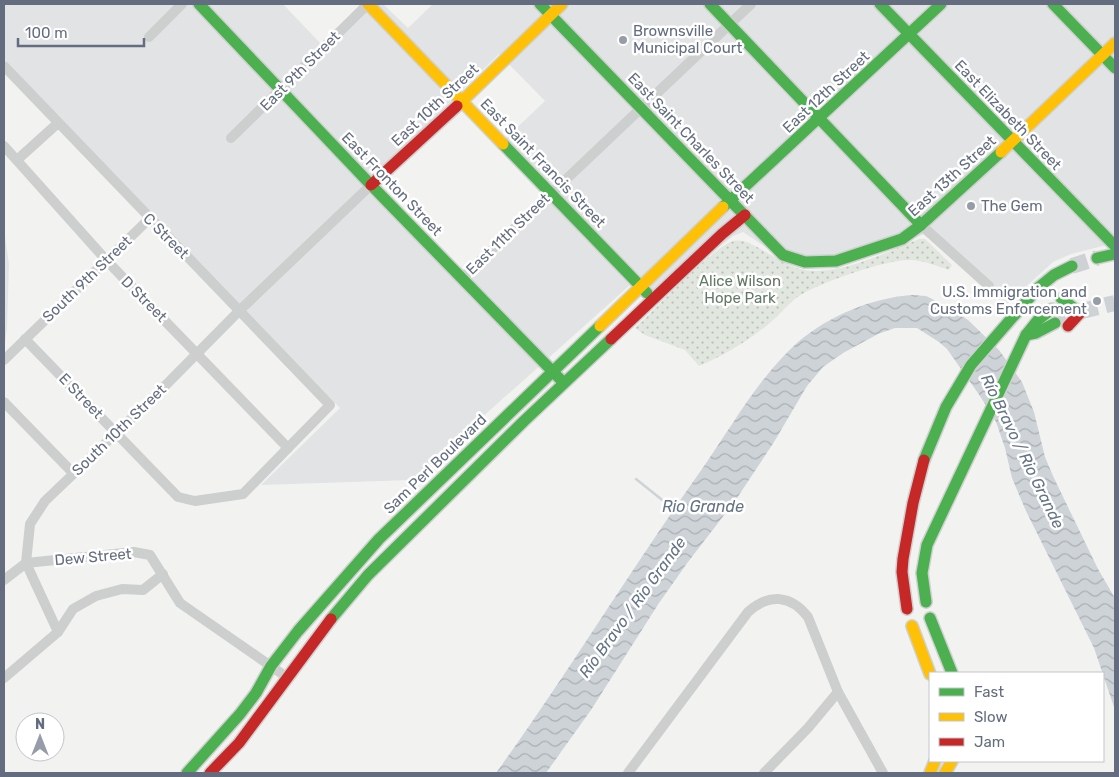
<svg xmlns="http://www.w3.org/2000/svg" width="1119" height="777" font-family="Rubik,sans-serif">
<defs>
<pattern id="park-dots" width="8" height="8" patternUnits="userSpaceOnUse" patternTransform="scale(1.25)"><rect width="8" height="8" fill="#e1e6df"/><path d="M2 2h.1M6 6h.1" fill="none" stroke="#babfba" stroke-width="1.8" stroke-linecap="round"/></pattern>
<pattern id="water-waves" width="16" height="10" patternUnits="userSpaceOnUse" patternTransform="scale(1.25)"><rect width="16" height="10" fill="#ced3d7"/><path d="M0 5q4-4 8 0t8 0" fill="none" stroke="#abafb4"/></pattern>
</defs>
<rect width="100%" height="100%" fill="#f2f3f1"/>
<!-- built -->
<g fill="#e2e3e4">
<polygon points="4,4 283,4 321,44 361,4 383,4 408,28 433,4 1115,4 1115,243 1071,254 1053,262 1006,305 924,234 857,261 810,266 767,248 743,232 733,236 653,300 506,138 545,101 499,54 363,187 463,287 550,202 630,285 412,480 261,485 340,408 235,301 4,59"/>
<polygon points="4,229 9,264 7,328 4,351"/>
</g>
<!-- park -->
<path fill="url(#park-dots)" d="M 919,239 L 925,239 L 952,265 L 949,270 C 937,266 925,261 912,260 C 889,258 815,284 796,298 C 785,307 776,319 765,327 C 744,343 723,356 699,366 L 685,350 L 645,335 L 635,328 C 653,312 715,244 734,241 C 739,240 744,241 749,243 C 765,250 780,262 797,268 C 831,280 887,252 919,239 Z"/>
<!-- water -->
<path fill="url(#water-waves)" d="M 912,295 L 926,296 L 945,305 L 968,320 L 999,350 L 1022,382 L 1034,412 L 1045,457 L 1053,476 L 1098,569 L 1115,598 L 1115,710 L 1094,648 L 1026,511 L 1012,478 L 1005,448 L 996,422 L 980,396 L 947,349 L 939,342 L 917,328 L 895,328 L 878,334 L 843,353 L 823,367 L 807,386 L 774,442 L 735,501 L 688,562 L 659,603 L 591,710 L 546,773 L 496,773 C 568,673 631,569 702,469 C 733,425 758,378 798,342 C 829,316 871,298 912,295 Z"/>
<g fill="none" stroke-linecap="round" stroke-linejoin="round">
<!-- stream -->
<polyline stroke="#ced3d7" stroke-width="2.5" points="636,479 676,511"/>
<!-- primary-tunnel -->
<g stroke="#ced2d5" stroke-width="16" stroke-dasharray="16 8" stroke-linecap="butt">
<polyline points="1072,266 1097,258"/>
<polyline points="1082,311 1115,303"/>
<polyline points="1053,317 1064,313"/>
</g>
<!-- fast casing -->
<g stroke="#cfd0d0" stroke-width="14">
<g id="fast">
<polyline points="199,4 371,185 560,379"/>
<polyline points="540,4 783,255 805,262 836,261 902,239 921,225 1001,152"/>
<polyline points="710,4 921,225"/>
<polyline points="880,4 1115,246"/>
<polyline points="1053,4 1115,68"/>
<polyline points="503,144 647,293"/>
<polyline points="723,207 941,4"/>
<polyline points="1097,258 1115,254"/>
<polyline points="1061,298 1080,313"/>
<polyline points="1026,335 1036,333 1055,323"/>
<polyline points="924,460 946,407 971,365 1038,288 1054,275 1072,266"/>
<polyline points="926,602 922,573 927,545 1026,335 1038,320 1052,309"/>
<polyline points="930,618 952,673"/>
<polyline points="331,619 368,575 524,421 611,339"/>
<polyline points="187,773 240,714 256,693 271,666 298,631 379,539 600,326"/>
</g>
</g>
<!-- slow casing -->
<g stroke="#cfd0d0" stroke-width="14">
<g id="slow">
<polyline points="368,4 503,144"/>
<polyline points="457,106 562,4"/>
<polyline points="1001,152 1115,43"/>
<polyline points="600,326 723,207"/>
<polyline points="912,626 930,674"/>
<polyline points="930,773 935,761"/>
<polyline points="945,773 952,761"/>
</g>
</g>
<!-- jam casing -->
<g stroke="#cfd0d0" stroke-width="14">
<g id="jam">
<polyline points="371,185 457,106"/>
<polyline points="1068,326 1080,313"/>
<polyline points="611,339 722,234 745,215"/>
<polyline points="907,609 902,572 903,559 913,503 924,460"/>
<polyline points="210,773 239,743 331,619"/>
</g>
</g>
<!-- street -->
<g stroke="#cdcece" stroke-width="10">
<polyline points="149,37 182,4"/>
<polyline points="4,66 330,405 243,494 195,501 178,497 25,339"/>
<polyline points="231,138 368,4"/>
<polyline points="4,146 107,261 288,448"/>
<polyline points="17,160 58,123"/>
<polyline points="921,225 989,286"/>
<polyline points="462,278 751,4"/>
<polyline points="4,360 149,219"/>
<polyline points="4,402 73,473"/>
<polyline points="4,580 26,563 134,552 150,555 180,603 288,678"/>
<polyline points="58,632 26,563 30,524 45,501 156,395 240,310 371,185"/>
<polyline points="4,678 58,632 73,609 96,596 122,589 143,590 163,574"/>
<path d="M 628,773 L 748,612 C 769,593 791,595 808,617 L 838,692 L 883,773"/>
<polyline points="764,773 808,728 838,692"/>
</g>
<!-- fast -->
<use href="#fast" stroke="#4caf50" stroke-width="11"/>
<!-- slow -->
<use href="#slow" stroke="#ffc107" stroke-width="11"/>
<!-- jam -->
<use href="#jam" stroke="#c62828" stroke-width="11"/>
</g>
<!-- markers -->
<g fill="#969ca8" stroke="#fff" stroke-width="2">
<circle cx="623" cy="40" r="5"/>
<circle cx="971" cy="206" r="5"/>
<circle cx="1097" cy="301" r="5"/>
</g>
<g text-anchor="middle" stroke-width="5" stroke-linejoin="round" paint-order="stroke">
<!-- poi labels -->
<g font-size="15" fill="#646d80" stroke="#fff" text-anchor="start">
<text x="633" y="36">Brownsville<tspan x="633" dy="17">Municipal Court</tspan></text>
<text x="981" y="211">The Gem</text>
<text x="1087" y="297" text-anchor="end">U.S. Immigration and<tspan x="1087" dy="17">Customs Enforcement</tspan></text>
</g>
<!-- street labels -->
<g font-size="15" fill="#646d80" stroke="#fff">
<text transform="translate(300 71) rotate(-45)" y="5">East 9th Street</text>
<text transform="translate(826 92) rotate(-43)" y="5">East 12th Street</text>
<text transform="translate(435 105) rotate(-43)" y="5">East 10th Street</text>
<text transform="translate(1008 115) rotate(46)" y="5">East Elizabeth Street</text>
<text transform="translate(691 138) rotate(46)" y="5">East Saint Charles Street</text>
<text transform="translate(543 163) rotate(46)" y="5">East Saint Francis Street</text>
<text transform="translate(952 176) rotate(-42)" y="5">East 13th Street</text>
<text transform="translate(392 184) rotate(46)" y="5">East Fronton Street</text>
<text transform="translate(508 234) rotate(-44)" y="5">East 11th Street</text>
<text transform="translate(166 236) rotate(45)" y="5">C Street</text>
<text transform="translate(87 279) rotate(-44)" y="5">South 9th Street</text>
<text transform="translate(144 299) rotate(45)" y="5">D Street</text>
<text transform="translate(81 396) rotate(46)" y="5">E Street</text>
<text transform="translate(119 430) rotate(-44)" y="5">South 10th Street</text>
<text transform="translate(435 464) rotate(-44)" y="5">Sam Perl Boulevard</text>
<text transform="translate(93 557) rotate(-5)" y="5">Dew Street</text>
</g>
<!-- park labels -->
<g font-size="15" fill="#627863" stroke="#fff">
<text x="740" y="286">Alice Wilson<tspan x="740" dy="17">Hope Park</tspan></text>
</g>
<!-- water labels -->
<g font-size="16" font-style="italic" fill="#647485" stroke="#fff">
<text transform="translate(1023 451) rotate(64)" y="6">Río Bravo / Rio Grande</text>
<text x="703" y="512">Rio Grande</text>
<text transform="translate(632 607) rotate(-54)" y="6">Río Bravo / Rio Grande</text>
</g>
</g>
<!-- border -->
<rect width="1119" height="777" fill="none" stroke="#646d80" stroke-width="10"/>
<!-- legend -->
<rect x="929" y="672" width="175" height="90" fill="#ffffff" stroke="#c1c5cc"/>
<rect x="939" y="688" width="25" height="8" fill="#4caf50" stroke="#c1c5cc"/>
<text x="974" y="697" font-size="15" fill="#646d80">Fast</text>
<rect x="939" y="713" width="25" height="8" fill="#ffc107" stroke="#c1c5cc"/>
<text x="974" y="722" font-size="15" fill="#646d80">Slow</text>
<rect x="939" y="738" width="25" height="8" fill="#c62828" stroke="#c1c5cc"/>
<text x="974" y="747" font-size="15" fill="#646d80">Jam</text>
<!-- north arrow -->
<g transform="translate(40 737)"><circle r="24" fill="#ffffff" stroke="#c1c5cc"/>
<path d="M0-4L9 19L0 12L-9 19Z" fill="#969ca8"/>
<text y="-8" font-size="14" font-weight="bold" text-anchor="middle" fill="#646d80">N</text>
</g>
<!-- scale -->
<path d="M18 38v8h126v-8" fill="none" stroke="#646d80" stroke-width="2.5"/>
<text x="25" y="38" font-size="15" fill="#646d80" stroke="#ffffff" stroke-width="4" paint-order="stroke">100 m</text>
</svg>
